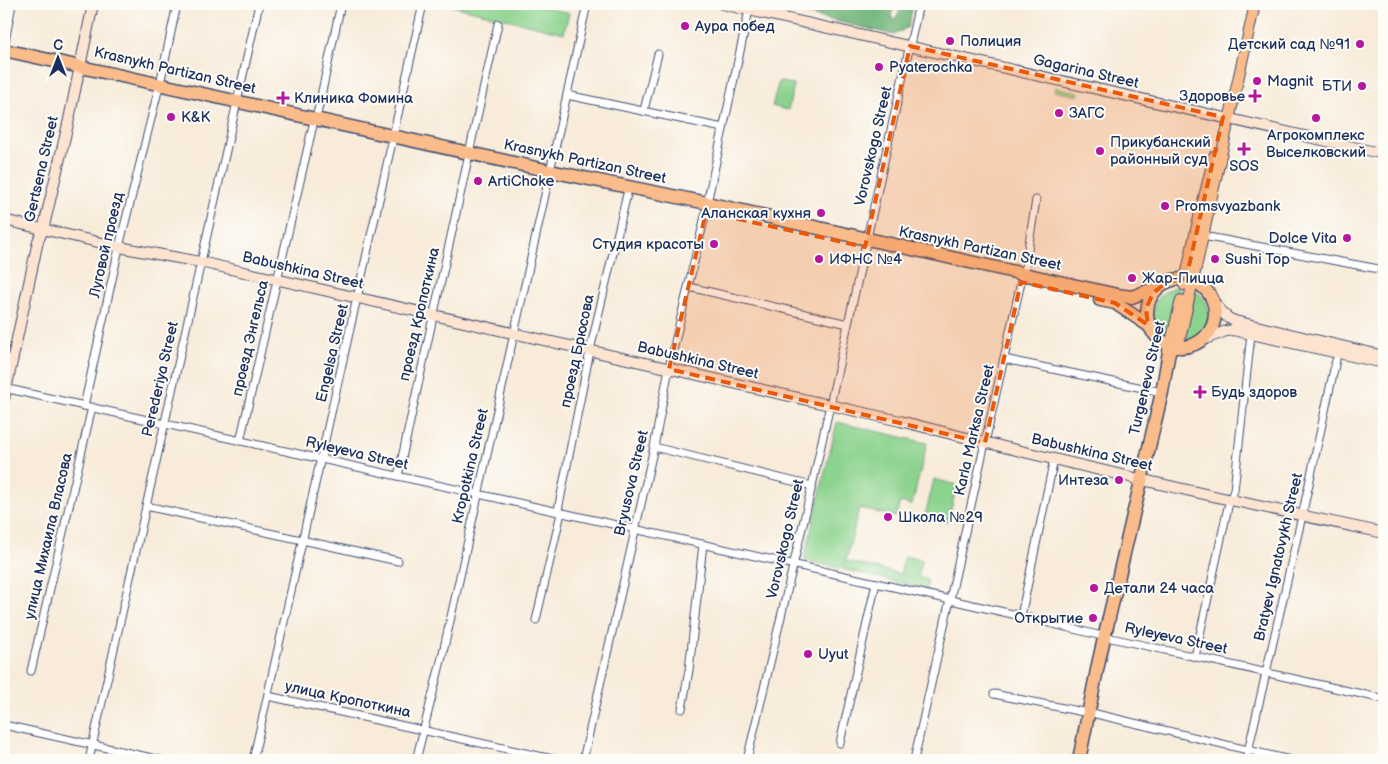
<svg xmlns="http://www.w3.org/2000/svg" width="1388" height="764" font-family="'Balsamiq Sans',sans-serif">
<rect width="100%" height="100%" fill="#fdfcf7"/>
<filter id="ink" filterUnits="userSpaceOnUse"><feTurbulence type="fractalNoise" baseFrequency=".02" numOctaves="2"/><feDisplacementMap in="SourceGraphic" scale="10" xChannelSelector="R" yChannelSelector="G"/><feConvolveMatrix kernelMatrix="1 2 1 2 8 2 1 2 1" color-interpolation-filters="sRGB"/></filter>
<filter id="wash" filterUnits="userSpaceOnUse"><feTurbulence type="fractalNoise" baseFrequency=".0096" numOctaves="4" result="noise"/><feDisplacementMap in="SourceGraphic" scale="20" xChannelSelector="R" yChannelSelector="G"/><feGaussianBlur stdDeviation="1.12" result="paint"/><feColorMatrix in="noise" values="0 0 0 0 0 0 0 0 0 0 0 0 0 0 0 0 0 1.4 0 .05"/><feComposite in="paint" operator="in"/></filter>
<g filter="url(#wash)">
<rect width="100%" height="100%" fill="#f8ebd9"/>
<!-- green -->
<g fill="#8cd38e" stroke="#548176">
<polygon points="444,4 532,4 569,13 564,33"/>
<polygon points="779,81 794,85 788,110 772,106"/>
<polygon points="1055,87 1079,92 1078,96 1054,91"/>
<path d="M 1180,286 L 1167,339 C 1143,322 1151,290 1180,286 Z"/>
<path d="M 1195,290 C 1218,307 1212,335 1184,342 Z"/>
<polygon points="837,422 927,443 912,505 900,502 896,517 859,508 846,561 900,574 905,556 922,560 918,577 928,580 926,589 804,560"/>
<polygon points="934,479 957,485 948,522 925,516"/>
</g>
<!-- forest -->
<polygon fill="#71b579" stroke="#46726c" points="764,4 895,4 896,5 892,12 891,18 895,19 904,4 913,7 908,27 894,35"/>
</g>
<g filter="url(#ink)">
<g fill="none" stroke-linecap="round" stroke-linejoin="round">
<!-- street casing -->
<g stroke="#3c4b70" stroke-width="9">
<g id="street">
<polyline points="4,47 12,4"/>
<polyline points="160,84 177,4"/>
<polyline points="567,95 723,128"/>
<polyline points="644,110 658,54"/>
<polyline points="316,119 341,4"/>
<polyline points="393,136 423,4"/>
<polyline points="469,153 498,24"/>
<polyline points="550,171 587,4"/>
<polyline points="707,203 749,10"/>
<polyline points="1203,236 1384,270"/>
<polyline points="1024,274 1036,200"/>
<polyline points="689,287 848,324"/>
<polyline points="1004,359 1162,392"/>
<polyline points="4,388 876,583 1021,616 1098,635 1384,699"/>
<polyline points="84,406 121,239 158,91"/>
<polyline points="240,441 313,125"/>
<polyline points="654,447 812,486"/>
<polyline points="398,476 468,159"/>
<polyline points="146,506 398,561"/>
<polyline points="1021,616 1054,459"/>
<polyline points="536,620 561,513 558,510 591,346 627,194"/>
<polyline points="1195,657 1228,507 1234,490 1251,334"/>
<polyline points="31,671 92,407"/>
<polyline points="994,694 1088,713"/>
<polyline points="268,696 557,760"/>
<polyline points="682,709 689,670 703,544"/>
<polyline points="1096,714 1290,760"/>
<polyline points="4,725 161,760"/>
<polyline points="840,743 876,583"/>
<polyline points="89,760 259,4"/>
<polyline points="253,760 392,142"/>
<polyline points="416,760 442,657 549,177"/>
<polyline points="583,760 654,447 670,363 706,212"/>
<polyline points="747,760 812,486 919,4"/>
<polyline points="914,760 1021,282"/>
<polyline points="1246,760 1302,516 1336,360"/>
</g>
</g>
<!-- secondary casing -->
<g stroke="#3c4b70" stroke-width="12">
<g id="secondary">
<polyline points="722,4 1384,154"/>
<path d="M 4,220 L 119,247 L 200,262 L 900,421 C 1060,462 1222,499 1384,533"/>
<polyline points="1214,303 1228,318 1235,321 1384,356"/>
<polyline points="1203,340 1226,331 1233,330 1384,363"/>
<polyline points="4,399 38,241 43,230 68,124 93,4"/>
</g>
</g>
<!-- primary casing -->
<g stroke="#3c4b70" stroke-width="12">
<g id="primary">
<polyline points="1184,285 1195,234 1214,156"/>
<polyline points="1170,346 1181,300"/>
<polyline points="1178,348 1255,4"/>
</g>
</g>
<!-- highway casing -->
<g stroke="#3c4b70" stroke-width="15">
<g id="highway">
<polyline points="4,50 550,171 707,203 1117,295 1132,297 1158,287"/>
<circle cx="1181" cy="313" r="34"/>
<polyline points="1100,300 1115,303 1148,325"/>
<polyline points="1079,760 1099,660 1162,392 1170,346"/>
</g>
</g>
<!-- street -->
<use href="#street" stroke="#fff" stroke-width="7"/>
<!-- secondary -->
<use href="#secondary" stroke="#fde4d1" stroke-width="10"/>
<!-- primary -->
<use href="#primary" stroke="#fabc8b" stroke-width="10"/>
<!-- highway -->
<use href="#highway" stroke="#fabc8b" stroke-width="12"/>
</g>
</g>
<!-- marked area -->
<path fill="#e8590c" fill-opacity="0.2" stroke="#e8590c" stroke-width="4" stroke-dasharray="10 6" stroke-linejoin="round" d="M 910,46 L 1223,117 L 1186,279 L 1167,282 L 1153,293 L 1146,309 L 1148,325 L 1115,303 L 1021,282 L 985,443 L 669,369 L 706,212 L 865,247 Z"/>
<!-- markers -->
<g fill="#b5179e" stroke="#fdfcf7" stroke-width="2">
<circle cx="685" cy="26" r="5"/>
<circle cx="950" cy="41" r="5"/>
<circle cx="1360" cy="44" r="5"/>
<circle cx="879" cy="67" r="5"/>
<circle cx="1257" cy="81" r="5"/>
<circle cx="1362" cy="86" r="5"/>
<path d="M1252.5 88.5h5v5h5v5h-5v5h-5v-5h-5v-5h5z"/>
<path d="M280.5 90.5h5v5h5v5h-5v5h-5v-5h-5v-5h5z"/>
<circle cx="1059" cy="113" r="5"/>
<circle cx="171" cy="117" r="5"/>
<circle cx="1316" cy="118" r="5"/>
<path d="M1241.5 141.5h5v5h5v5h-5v5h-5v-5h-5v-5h5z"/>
<circle cx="1100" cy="151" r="5"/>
<circle cx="478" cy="181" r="5"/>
<circle cx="1165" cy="206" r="5"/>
<circle cx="821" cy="213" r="5"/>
<circle cx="1347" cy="238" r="5"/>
<circle cx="714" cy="244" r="5"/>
<circle cx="819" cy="259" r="5"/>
<circle cx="1215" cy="259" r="5"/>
<circle cx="1132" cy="278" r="5"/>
<path d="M1197.5 384.5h5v5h5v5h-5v5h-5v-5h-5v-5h5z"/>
<circle cx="1119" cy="480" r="5"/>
<circle cx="888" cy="517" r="5"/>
<circle cx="1094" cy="588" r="5"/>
<circle cx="1093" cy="618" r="5"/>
<circle cx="808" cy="654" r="5"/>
</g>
<g text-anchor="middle" stroke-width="4" stroke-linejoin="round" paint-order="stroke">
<!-- poi labels -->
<g font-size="15" fill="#1b2f5e" stroke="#fdfcf7" text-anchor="start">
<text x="695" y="31">Аура побед</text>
<text x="960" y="46">Полиция</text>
<text x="1350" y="49" text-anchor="end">Детский сад №91</text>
<text x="889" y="72">Pyaterochka</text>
<text x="1267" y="86">Magnit</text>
<text x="1352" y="91" text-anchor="end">БТИ</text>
<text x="1245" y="101" text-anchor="end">Здоровье</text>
<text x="294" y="103">Клиника Фомина</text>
<text x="1069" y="118">ЗАГС</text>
<text x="181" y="122">K&amp;K</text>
<text x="1316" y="140" text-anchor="middle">Агрокомплекс<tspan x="1316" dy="17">Выселковский</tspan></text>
<text x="1110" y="147">Прикубанский<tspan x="1110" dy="17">районный суд</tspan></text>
<text x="1244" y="171" text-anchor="middle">SOS</text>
<text x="488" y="186">ArtiChoke</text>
<text x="1175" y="211">Promsvyazbank</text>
<text x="811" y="218" text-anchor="end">Аланская кухня</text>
<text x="1337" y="243" text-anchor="end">Dolce Vita</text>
<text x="704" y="249" text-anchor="end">Студия красоты</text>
<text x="829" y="264">ИФНС №4</text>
<text x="1225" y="264">Sushi Top</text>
<text x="1142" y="283">Жар-Пицца</text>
<text x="1211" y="397">Будь здоров</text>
<text x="1109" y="485" text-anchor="end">Интеза</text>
<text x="898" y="522">Школа №29</text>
<text x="1104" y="593">Детали 24 часа</text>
<text x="1083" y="623" text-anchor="end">Открытие</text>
<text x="818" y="659">Uyut</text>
</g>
<!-- street labels -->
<g font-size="15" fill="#1b2f5e" stroke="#fdfcf7">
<text transform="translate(175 70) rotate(13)" y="5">Krasnykh Partizan Street</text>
<text transform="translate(1086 71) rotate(13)" y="5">Gagarina Street</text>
<text transform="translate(873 146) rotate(-77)" y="5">Vorovskogo Street</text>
<text transform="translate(585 161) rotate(12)" y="5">Krasnykh Partizan Street</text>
<text transform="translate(41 169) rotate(-77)" y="5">Gertsena Street</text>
<text transform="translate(106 245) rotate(-77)" y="5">Луговой проезд</text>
<text transform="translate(980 248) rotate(12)" y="5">Krasnykh Partizan Street</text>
<text transform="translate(303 270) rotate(13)" y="5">Babushkina Street</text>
<text transform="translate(419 314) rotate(-77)" y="5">проезд Кропоткина</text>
<text transform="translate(250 338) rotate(-77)" y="5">проезд Энгельса</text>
<text transform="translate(577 351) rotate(-78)" y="5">проезд Брюсова</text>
<text transform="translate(332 353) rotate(-77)" y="5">Engelsa Street</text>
<text transform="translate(698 360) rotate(13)" y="5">Babushkina Street</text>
<text transform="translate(1147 378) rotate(-77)" y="5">Turgeneva Street</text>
<text transform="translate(160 379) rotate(-77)" y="5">Perederiya Street</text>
<text transform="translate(974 430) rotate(-77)" y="5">Karla Marksa Street</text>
<text transform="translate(1092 452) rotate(13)" y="5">Babushkina Street</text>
<text transform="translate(357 453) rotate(13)" y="5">Ryleyeva Street</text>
<text transform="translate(470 466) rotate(-77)" y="5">Kropotkina Street</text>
<text transform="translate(631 483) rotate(-77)" y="5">Bryusova Street</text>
<text transform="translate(48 536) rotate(-77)" y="5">улица Михаила Власова</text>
<text transform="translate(785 539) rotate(-77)" y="5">Vorovskogo Street</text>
<text transform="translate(1278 557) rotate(-77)" y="5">Bratyev Ignatovykh Street</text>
<text transform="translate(1176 638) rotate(12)" y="5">Ryleyeva Street</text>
<text transform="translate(348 699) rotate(12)" y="5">улица Кропоткина</text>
</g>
</g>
<!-- margin -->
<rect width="1388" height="764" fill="none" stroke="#fdfcf7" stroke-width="20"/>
<!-- north arrow -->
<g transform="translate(58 58)" stroke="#fdfcf7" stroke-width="4" paint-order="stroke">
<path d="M0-4L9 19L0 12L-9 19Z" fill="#1b2f5e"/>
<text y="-8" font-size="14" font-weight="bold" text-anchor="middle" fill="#1b2f5e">С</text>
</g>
</svg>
